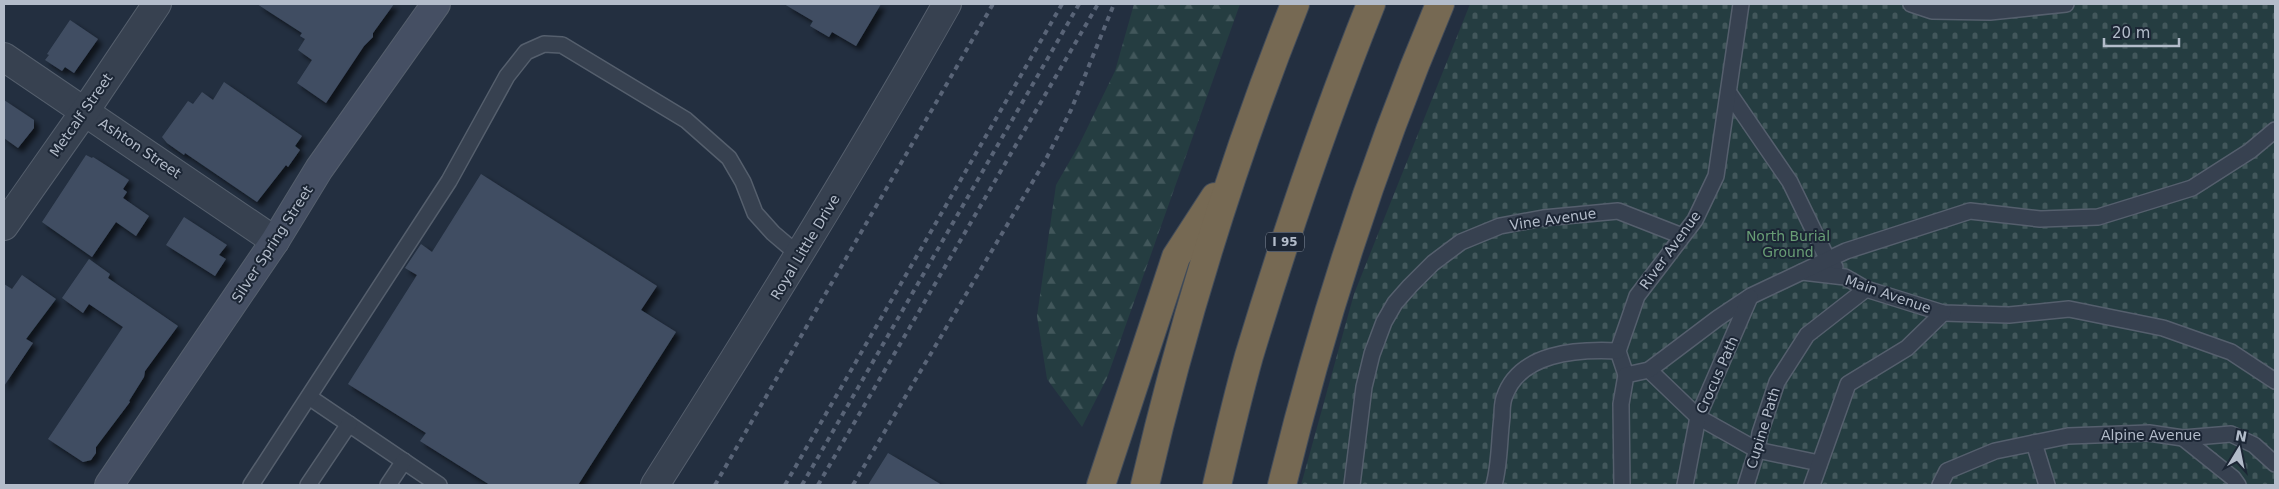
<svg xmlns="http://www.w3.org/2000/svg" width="2279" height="489" font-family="'DejaVu Sans',sans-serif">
<defs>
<pattern id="forest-firs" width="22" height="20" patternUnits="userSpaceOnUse" patternTransform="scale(1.25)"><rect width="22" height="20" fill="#253d41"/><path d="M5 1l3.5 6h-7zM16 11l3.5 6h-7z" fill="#42575b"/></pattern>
<pattern id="cemetery-stones" width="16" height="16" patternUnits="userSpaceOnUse" patternTransform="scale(1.25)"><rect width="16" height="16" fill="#253d41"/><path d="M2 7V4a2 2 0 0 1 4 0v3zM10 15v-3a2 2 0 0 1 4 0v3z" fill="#42575b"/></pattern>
<filter id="shadow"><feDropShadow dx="4.5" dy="4.5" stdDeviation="2.5" flood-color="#0009"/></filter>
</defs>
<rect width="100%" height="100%" fill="#232f40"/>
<!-- forest -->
<polygon fill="url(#forest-firs)" points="1134,4 1240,4 1107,378 1082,427 1047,379 1037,316 1056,185 1079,145 1115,71"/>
<!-- cemetery -->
<polygon fill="url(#cemetery-stones)" points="1470,4 2275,4 2275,485 1301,485 1354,294"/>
<!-- building -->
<g fill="#414e62" filter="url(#shadow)">
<polygon points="257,4 394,4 373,33 373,37 364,46 326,103 297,83 312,60 298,50 305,39 300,36 302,33"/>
<polygon points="784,4 881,4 856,46 832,32 829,37 810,26 813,21"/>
<polygon points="70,20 98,39 74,73 65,67 62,71 45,60 49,55 47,54"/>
<polygon points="224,82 302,136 295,146 300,150 288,167 286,165 257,202 185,153 184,155 167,143 162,137 188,101 193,104 202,92 213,100"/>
<polygon points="4,100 34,120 34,128 18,148 4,138"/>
<polygon points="86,155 92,158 93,157 129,180 123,189 127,192 123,198 149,216 136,236 116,222 92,257 42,222"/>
<polygon points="481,174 657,286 641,310 676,332 578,485 490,485 420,441 426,433 348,384 417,275 405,268 421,244 432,252"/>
<polygon points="184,217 227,245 219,255 226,259 215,276 166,245"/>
<polygon points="89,259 110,274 108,278 178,326 145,371 144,377 129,401 130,402 96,447 96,453 91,460 83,462 48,439 123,327 89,304 83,313 62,298"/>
<polygon points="22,275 56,299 26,339 33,343 4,386 4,284 12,289"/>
<polygon points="888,453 942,485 868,485"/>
</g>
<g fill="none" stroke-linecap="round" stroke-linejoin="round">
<!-- service casing -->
<g stroke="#555f6d" stroke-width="18">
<g id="service">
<polyline points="1911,4 1932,11 1990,12 2066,4"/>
<polyline points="1729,93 1790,182 1828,260 1835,267"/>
<polyline points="1802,272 1845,277 1866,289 1943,313 2009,315 2069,309 2163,328 2231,352 2275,381"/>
<polyline points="1649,370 1698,417 1757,450 1819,463"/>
<polyline points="1626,375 1618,351 1637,296 1695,220 1716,176 1741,4"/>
<polyline points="309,397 439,485"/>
<polyline points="2183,438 2233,478 2238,485"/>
<polyline points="2034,443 2047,485"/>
<polyline points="251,485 449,181 507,76 526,52 544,44 562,45 686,120 729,158 743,182 755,213 773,233 800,256"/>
<polyline points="308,485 349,424"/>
<polyline points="388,485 404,461"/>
<polyline points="1352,485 1364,387 1372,354 1384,322 1395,303 1410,286 1433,263 1461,242 1500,226 1543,218 1618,211 1682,236"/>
<path d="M 1494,485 C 1500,463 1499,440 1502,417 C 1502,411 1502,404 1504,398 C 1519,352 1577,349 1618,351"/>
<polyline points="1622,485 1621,404 1626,375 1649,370 1718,318 1751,296 1846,251 1970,211 2040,219 2098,217 2192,188 2250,151 2275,130"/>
<polyline points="1685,485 1698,417 1750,297"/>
<polyline points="1746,485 1757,450 1760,433 1777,382 1807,335 1866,289"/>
<polyline points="1812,485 1848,384 1907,348 1943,313"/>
<polyline points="1940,485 1947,471 1995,451 2068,436 2149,433 2183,438 2231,434 2254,445 2275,464"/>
</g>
</g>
<!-- minor casing -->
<g stroke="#555f6d" stroke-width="30">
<g id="minor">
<polyline points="4,57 275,241"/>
<polyline points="4,226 85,111 157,4"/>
<path d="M 655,485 C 756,326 855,167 947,4"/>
</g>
</g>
<!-- secondary casing -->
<g stroke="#555f6d" stroke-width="30">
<polyline id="secondary" points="109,485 275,241 319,169 436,4"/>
</g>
<!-- motorway casing -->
<g stroke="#424c5a" stroke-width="30">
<g id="motorway">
<polyline points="1101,485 1176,257 1215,197"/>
<path d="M 1145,485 C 1183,321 1233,160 1295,4"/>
<path d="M 1217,485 C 1227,442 1237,399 1249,356 C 1285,237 1325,119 1371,4"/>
<path d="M 1282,485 C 1322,321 1374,160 1440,4"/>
</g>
</g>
<!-- service -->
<use href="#service" stroke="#374150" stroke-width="15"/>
<!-- minor -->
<use href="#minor" stroke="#374150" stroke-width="28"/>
<!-- secondary -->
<use href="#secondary" stroke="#454f63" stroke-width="28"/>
<!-- motorway -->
<use href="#motorway" stroke="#766953" stroke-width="28"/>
<!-- rail -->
<g stroke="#596477" stroke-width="4" stroke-dasharray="5 5" stroke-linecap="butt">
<polyline points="715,485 993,4"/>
<polyline points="785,485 1062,4"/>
<polyline points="802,485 1079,4"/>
<polyline points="818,485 1098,4"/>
<polyline points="853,485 1045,161 1071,110 1114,4"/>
</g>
</g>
<g text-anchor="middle" stroke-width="4" stroke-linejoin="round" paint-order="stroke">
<!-- shield labels -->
<rect fill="#1c2635" stroke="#868f9d" stroke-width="1" x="1266" y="232.5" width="38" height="19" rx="4"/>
<g font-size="12" font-weight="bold" fill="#b3bcca">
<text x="1285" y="246">I 95</text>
</g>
<!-- street labels -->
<g font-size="14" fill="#b3bcca" stroke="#1c2635">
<text transform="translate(81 115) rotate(-55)" y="5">Metcalf Street</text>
<text transform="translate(140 148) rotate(34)" y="5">Ashton Street</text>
<text transform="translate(1553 219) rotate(-8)" y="5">Vine Avenue</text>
<text transform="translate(272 244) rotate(-57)" y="5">Silver Spring Street</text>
<text transform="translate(805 247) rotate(-59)" y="5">Royal Little Drive</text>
<text transform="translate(1670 250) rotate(-54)" y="5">River Avenue</text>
<text transform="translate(1888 294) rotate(19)" y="5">Main Avenue</text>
<text transform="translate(1717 375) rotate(-66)" y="5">Crocus Path</text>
<text transform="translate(1763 428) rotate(-73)" y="5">Cupine Path</text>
<text x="2151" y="440">Alpine Avenue</text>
</g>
<!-- park labels -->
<g font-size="14" fill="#689d75" stroke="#1c2635">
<text x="1788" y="241">North Burial<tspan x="1788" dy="16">Ground</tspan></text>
</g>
</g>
<!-- border -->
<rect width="2279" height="489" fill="none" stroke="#b3bcca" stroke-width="10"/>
<!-- north arrow -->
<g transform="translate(2239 449) rotate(10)" stroke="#1c2635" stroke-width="4" paint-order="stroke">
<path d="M0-4L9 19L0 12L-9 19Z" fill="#b3bcca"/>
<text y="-8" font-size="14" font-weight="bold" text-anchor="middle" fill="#b3bcca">N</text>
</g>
<!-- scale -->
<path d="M2104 38v8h75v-8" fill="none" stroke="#b3bcca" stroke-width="2.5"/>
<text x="2112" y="38" font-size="15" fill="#b3bcca" stroke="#1c2635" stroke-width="4" paint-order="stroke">20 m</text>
</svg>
